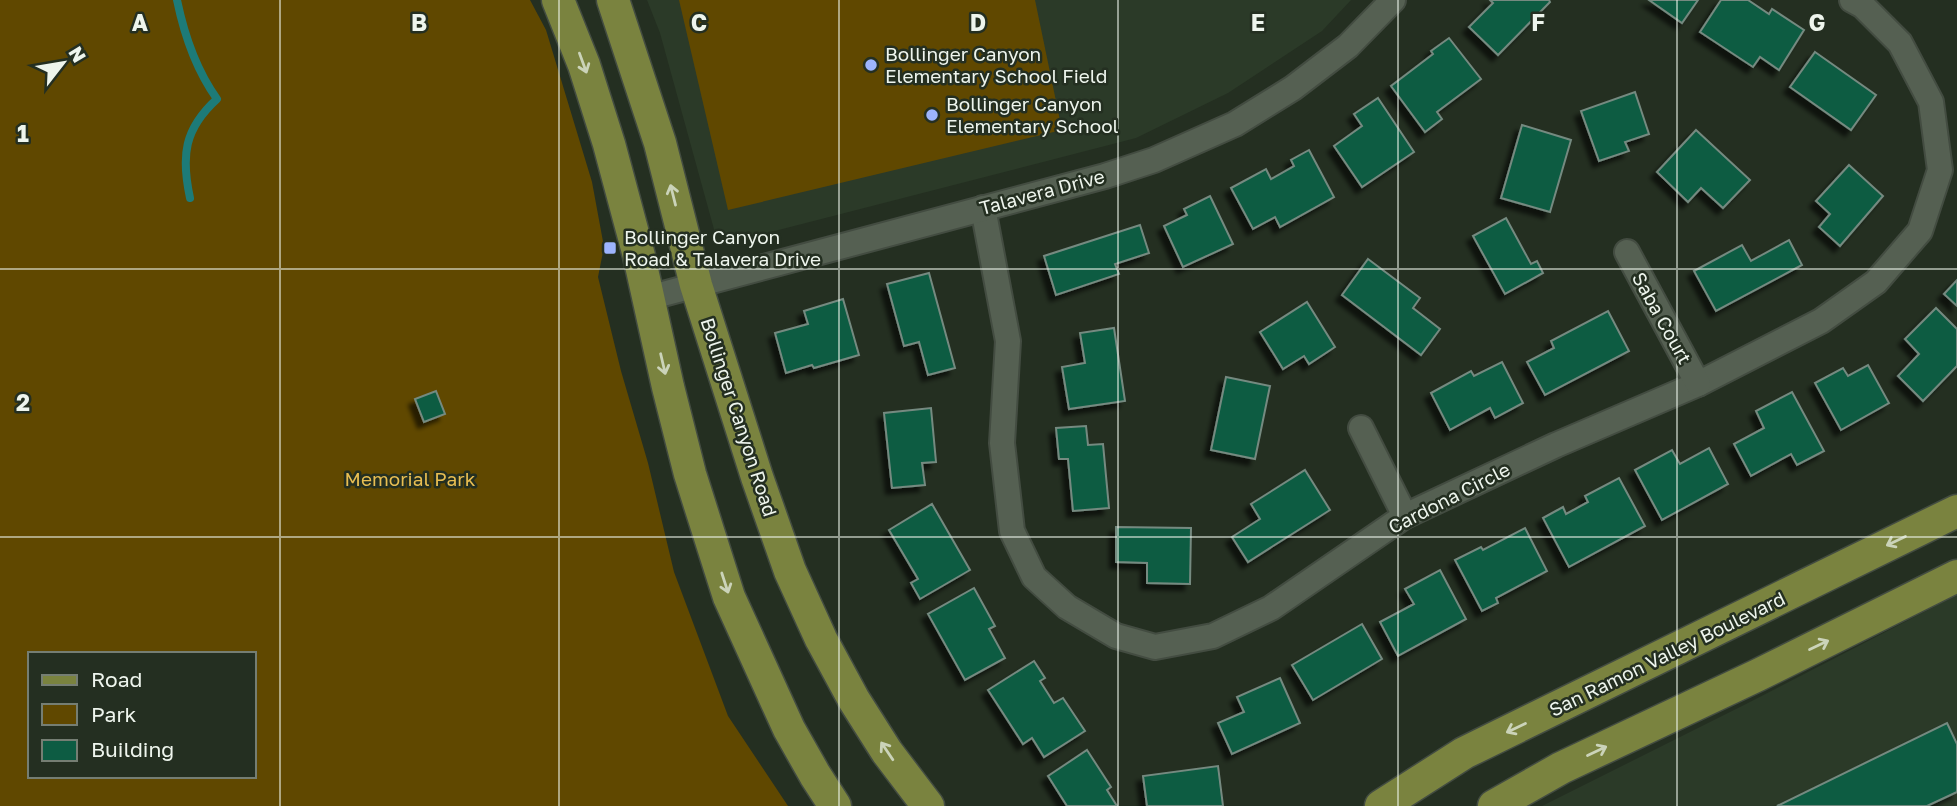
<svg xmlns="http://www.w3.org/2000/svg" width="1957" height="806" font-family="'Golos Text',sans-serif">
<defs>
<filter id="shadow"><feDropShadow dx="-6" dy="6" stdDeviation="2" flood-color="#0009"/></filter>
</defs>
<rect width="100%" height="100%" fill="#242f21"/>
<!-- built -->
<g fill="#2b3a28">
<polygon points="647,0 1351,0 1322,31 1228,93 1136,138 736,241 715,233 660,33"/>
<polygon points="1957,595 1957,806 1542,806 1746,704"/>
</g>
<!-- green -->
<g fill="#604800" fill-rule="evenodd">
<path d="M 0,0 L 530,0 L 546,30 L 592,182 L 604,247 L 598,277 L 621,371 L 648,463 L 674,572 L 728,716 L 788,806 L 0,806 ZM 30,654 L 254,654 L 254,776 L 30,776 Z"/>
<polygon points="679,0 1035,0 1062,130 728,210"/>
</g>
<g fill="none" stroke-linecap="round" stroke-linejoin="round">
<!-- stream -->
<path stroke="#1d7b78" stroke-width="8" d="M 177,0 C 184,34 197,71 217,99 C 184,129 181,156 190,198"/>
</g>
<!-- building -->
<g fill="#0d5c43" stroke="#758a80" stroke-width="2" filter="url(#shadow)">
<polygon points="1490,0 1549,0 1550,2 1498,55 1469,27 1493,3"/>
<polygon points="1649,0 1698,0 1682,23"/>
<polygon points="1721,0 1748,0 1769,14 1772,9 1804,30 1779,70 1760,57 1753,67 1700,32"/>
<polygon points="1449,38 1481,79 1437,112 1442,119 1425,132 1391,86 1433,54 1431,51"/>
<polygon points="1815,52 1876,95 1851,130 1790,87"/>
<polygon points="1635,92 1649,134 1625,142 1629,151 1599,161 1581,111"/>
<polygon points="1378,98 1414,152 1362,187 1334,146 1362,126 1354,114"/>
<polygon points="1522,125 1571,140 1550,212 1501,198"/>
<polygon points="1696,130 1750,180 1723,208 1701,188 1688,202 1657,172"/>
<polygon points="1309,150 1334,197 1280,227 1275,217 1253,229 1231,188 1266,169 1271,179 1294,166 1291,160"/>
<polygon points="1849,165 1883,196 1840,246 1819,227 1830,214 1816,201"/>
<polygon points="1210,196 1233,244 1183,267 1164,226 1187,215 1184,209"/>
<polygon points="1506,218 1531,264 1537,261 1543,273 1505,294 1473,236"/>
<polygon points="1140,225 1149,253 1115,264 1119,274 1056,295 1044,256"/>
<polygon points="1789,240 1802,265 1716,311 1694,271 1742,245 1751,261"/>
<polygon points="1368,259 1420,298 1413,308 1440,329 1421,355 1342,295"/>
<polygon points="929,273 955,368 928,375 919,342 904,346 887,284"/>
<polygon points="1957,280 1957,306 1944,294"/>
<polygon points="843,299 859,355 814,368 812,365 786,373 775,333 808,324 804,311"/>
<polygon points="1307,302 1335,347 1309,364 1304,356 1283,369 1260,332"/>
<polygon points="1936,308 1957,329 1957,366 1923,401 1898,376 1919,354 1905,339"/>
<polygon points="1608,311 1629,351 1545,395 1527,362 1554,348 1551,341"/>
<polygon points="1114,328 1125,401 1069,409 1062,367 1085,363 1080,333"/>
<polygon points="1502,362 1523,403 1495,418 1490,408 1450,430 1431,393 1471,371 1474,376"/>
<polygon points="1868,365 1889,403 1841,430 1815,383 1843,368 1848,376"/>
<polygon points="1226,377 1270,386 1255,459 1211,450"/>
<polygon points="436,391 445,414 424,422 415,399"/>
<polygon points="1792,392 1824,451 1797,465 1791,454 1751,476 1734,444 1764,428 1756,411"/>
<polygon points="931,408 936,462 922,463 925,485 892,488 884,413"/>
<polygon points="1086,426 1088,445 1103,444 1109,508 1073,511 1068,459 1059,459 1056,428"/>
<polygon points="1709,448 1728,484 1662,520 1635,470 1672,450 1680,464"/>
<polygon points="1305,470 1330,510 1248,562 1232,537 1260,519 1251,504"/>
<polygon points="1619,478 1645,526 1569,567 1543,518 1563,507 1566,514 1588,502 1585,496"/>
<polygon points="932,504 970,570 920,599 911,583 918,579 889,530"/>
<polygon points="1116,527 1191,528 1190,584 1147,583 1147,563 1116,562"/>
<polygon points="1525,528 1547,571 1496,598 1498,603 1482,611 1455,560 1481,547 1483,550"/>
<polygon points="1440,570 1466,619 1398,656 1380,622 1414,604 1405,589"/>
<polygon points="974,588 995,626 989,629 1005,658 965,680 928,614"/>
<polygon points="1362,624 1382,659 1313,700 1292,665"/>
<polygon points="1034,661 1045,678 1040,681 1054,703 1063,698 1085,731 1044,757 1032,738 1023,744 988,690"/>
<polygon points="1280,678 1300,723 1232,754 1218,723 1244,712 1237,697"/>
<polygon points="1947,723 1957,744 1957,792 1927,806 1777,806"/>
<polygon points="1087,750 1111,787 1107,790 1117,806 1067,806 1048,776"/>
<polygon points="1218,766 1223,806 1147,806 1143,776"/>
</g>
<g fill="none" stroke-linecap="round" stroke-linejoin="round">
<!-- minor casing -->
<g stroke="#434c41" stroke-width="28">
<g id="minor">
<polyline points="983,208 1008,341 1002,443 1012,531 1034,577 1067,607 1116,636 1155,647 1213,636 1271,608 1405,516 1556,445 1698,384 1821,321 1876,282 1920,231 1940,170 1931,102 1900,43 1863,6 1852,0"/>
<polyline points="1627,252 1698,384"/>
<polyline points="648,298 1105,176 1154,160 1235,124 1293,88 1348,46 1393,0"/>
<polyline points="1361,428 1405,516"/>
</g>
</g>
<!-- major casing -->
<g stroke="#434c41" stroke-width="35">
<g id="major">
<polyline points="558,0 584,65 609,144 639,256 668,387 690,474 729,597 789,729 815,775 835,806"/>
<polyline points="613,0 660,143 696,285 757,477 790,571 821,639 854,700 887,752 928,806"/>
<polyline points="1381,806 1464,753 1957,511"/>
<polyline points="1494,806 1561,768 1758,675 1957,576"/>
</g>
</g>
<!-- minor -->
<use href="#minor" stroke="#556052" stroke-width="24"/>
<!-- major -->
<use href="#major" stroke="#7a833f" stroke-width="32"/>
</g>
<!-- one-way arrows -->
<defs><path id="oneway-shaft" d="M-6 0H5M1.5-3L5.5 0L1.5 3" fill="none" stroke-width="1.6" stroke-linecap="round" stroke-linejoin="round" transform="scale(1.75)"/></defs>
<g stroke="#cbd3b9">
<use href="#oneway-shaft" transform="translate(583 63) rotate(70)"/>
<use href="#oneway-shaft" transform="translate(673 195) rotate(-104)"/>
<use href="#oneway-shaft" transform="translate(663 364) rotate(77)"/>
<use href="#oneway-shaft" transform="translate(1896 541) rotate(154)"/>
<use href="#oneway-shaft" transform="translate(725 583) rotate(72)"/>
<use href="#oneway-shaft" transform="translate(1819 645) rotate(-26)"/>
<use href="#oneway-shaft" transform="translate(1516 728) rotate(154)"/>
<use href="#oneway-shaft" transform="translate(887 751) rotate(-124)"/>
<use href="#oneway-shaft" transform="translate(1597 751) rotate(-25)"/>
</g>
<!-- grid -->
<path fill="none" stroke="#eef5ed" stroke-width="2" stroke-opacity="0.55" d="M 280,0 L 280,806M 559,0 L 559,806M 839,0 L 839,806M 1118,0 L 1118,806M 1398,0 L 1398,806M 1677,0 L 1677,806M 0,269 L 1957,269M 0,537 L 1957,537"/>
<!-- markers -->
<g fill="#9db4fd" stroke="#242f21" stroke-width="2.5">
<circle cx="871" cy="65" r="7"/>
<circle cx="932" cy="115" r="7"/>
<rect x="603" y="241" width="14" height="14" rx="3.5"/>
</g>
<g text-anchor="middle" stroke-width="5" stroke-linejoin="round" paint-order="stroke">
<!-- poi labels -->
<g font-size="19" fill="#eef5ed" stroke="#242f21" text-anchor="start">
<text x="885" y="61">Bollinger Canyon<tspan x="885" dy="22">Elementary School Field</tspan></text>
<text x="946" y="111">Bollinger Canyon<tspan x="946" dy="22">Elementary School</tspan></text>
<text x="624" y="244">Bollinger Canyon<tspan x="624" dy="22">Road &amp; Talavera Drive</tspan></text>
</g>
<!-- street labels -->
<g font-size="19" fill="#eef5ed" stroke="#242f21">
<text transform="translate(1042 192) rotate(-15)" y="7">Talavera Drive</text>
<text transform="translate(1662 318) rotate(61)" y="7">Saba Court</text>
<text transform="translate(739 417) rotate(72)" y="7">Bollinger Canyon Road</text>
<text transform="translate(1449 498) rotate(-27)" y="7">Cardona Circle</text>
<text transform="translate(1667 654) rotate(-26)" y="7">San Ramon Valley Boulevard</text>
</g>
<!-- park labels -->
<g font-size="19" fill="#e8be52" stroke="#242f21">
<text x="410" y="486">Memorial Park</text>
</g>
</g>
<g font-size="23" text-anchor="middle" font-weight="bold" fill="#eef5ed" stroke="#242f21" stroke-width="5" stroke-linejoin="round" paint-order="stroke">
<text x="140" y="31">A</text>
<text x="419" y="31">B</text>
<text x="699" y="31">C</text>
<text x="978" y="31">D</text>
<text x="1258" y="31">E</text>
<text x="1538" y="31">F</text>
<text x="1817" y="31">G</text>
<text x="23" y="142">1</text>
<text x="23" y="411">2</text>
</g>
<!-- legend -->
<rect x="28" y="652" width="228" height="126" fill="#242f21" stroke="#757e73" stroke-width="2"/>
<rect x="42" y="675" width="35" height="10" fill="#7a833f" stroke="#757e73" stroke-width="2"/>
<text x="91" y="687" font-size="21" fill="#eef5ed">Road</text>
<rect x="42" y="704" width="35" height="21" fill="#604800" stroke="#757e73" stroke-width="2"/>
<text x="91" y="722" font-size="21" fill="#eef5ed">Park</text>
<rect x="42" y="740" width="35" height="21" fill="#0d5c43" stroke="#757e73" stroke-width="2"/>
<text x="91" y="757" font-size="21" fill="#eef5ed">Building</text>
<!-- north arrow -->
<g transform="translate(63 63) rotate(59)" stroke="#242f21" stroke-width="5" paint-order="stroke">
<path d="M0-5L12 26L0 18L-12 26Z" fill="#eef5ed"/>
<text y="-10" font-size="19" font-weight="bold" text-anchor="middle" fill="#eef5ed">N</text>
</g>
</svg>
